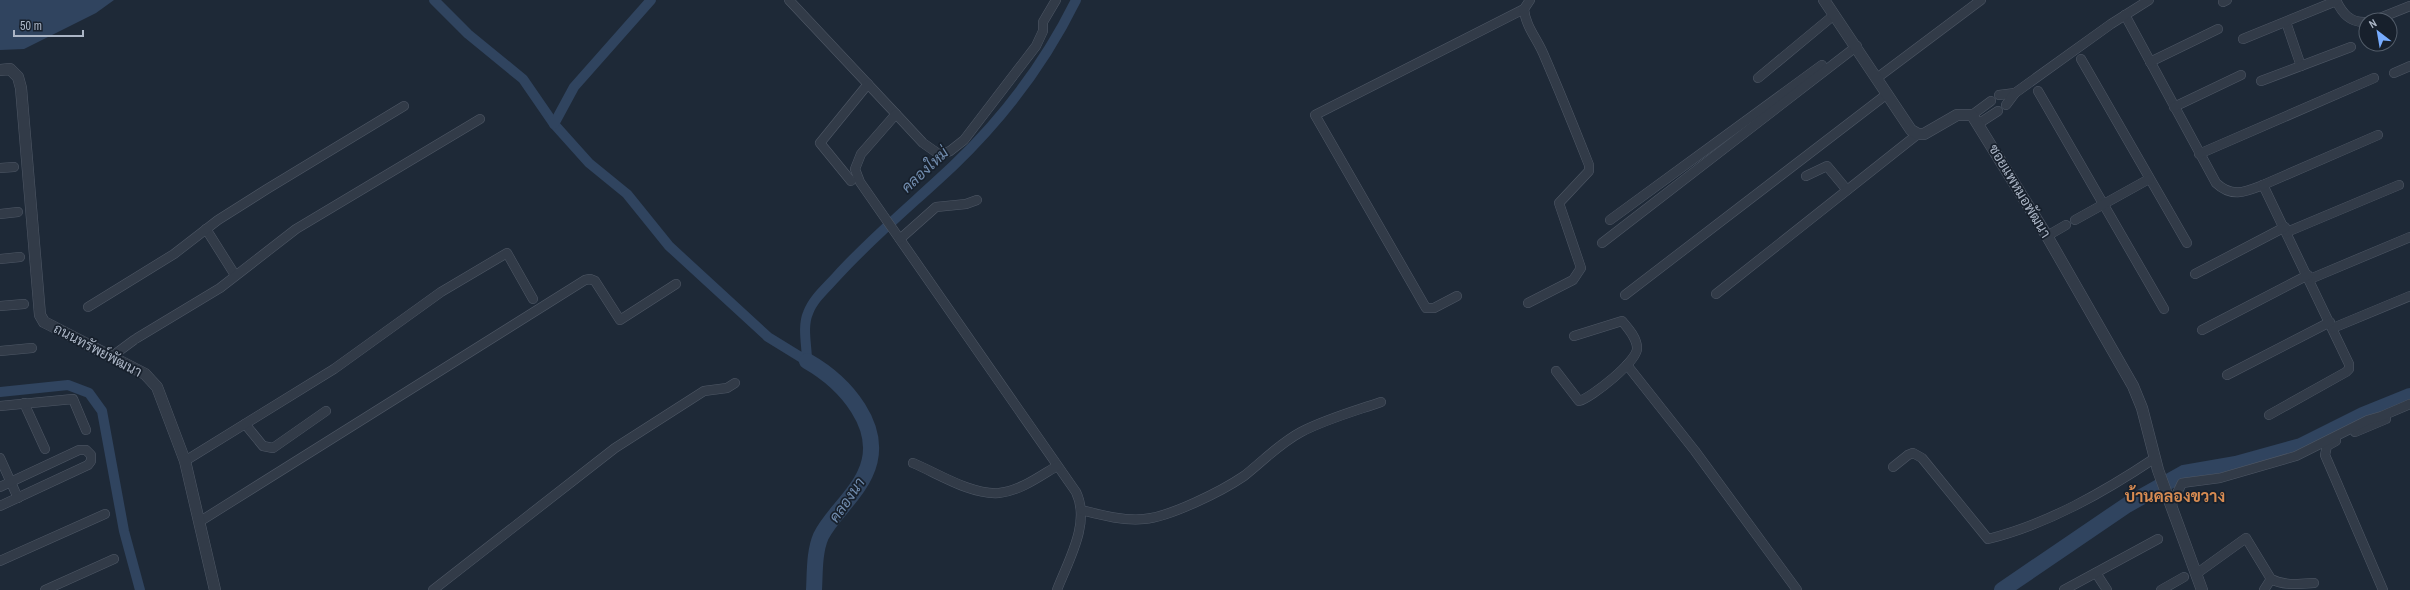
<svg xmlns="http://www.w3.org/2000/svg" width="2410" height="590" font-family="'Archivo Narrow',Sarabun,sans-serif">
<rect width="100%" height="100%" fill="#1e2937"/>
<!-- water -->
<polygon fill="#30445f" points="0,0 114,0 96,13 24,49 0,50"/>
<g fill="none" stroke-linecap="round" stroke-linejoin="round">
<!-- canal -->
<g stroke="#30445f" stroke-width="10">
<path d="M 434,0 L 468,34 L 523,79 L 554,124 L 589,163 L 627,194 L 669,246 L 768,337 L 807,361 C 807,346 802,327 808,313 C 813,299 826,288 836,277 C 872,237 915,202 954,165 C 1005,116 1045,63 1076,0"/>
<polyline points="554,124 574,87 651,0"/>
<polyline points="0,392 68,385 89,393 102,411 124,531 140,590"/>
</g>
<!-- river -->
<g stroke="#30445f" stroke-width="16">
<path d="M 807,361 C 844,382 887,428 865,474 C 855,497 832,514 821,536 C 814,552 815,573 814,590"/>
<polyline points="2002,590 2127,505 2184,473 2236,464 2301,446 2363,415 2410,396"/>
</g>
<!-- minor casing -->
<g stroke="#4f5866" stroke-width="10">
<g id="minor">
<polyline points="789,0 896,114"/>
<path d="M 1056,0 L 1043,22 L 1043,31 L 1036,46 L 964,140 L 950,151 L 940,155 L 923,143 L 896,114 L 861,154 L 855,169 L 860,182 L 1076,492 C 1091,523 1068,561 1057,590"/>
<path d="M 2336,0 C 2342,13 2350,23 2366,22"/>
<polyline points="2223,2 2227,0"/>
<path d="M 2125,15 L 2216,183 C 2232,198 2245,192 2263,185 L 2349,364 L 2349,369 L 2346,372 L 2269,415"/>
<polyline points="2375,20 2410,6"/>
<polyline points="2286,22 2301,66"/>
<polyline points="2243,39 2336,1"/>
<polyline points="2081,59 2187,243"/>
<polyline points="2150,62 2218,29"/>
<polyline points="2394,73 2410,66"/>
<polyline points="1758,78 1834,15"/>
<polyline points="1877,78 1981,0"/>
<polyline points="2261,81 2351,47"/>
<polyline points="2038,91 2164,309"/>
<polyline points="1999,95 2015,93"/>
<polyline points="2006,105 2015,93 2111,24 2149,0"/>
<polyline points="2174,107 2241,75"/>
<polyline points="1972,115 1991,101"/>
<polyline points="1978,124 1998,111"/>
<polyline points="2199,154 2374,78"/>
<polyline points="0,168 14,167"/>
<polyline points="1806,176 1827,166 1847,190"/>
<polyline points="851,181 820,143 868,84"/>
<polyline points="2263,185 2378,135"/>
<polyline points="0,214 18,212"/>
<polyline points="1610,220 1822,65"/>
<polyline points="2075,220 2149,179"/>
<polyline points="206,229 235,275"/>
<polyline points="2287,232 2399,185"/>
<polyline points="2047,236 2066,225"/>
<polyline points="900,239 936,207 966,204 977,200"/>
<polyline points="1602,243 1857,46"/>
<polyline points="0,259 20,257"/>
<polyline points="2195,274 2285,227"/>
<polyline points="2310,279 2410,237"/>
<polyline points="1716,294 1918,134"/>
<polyline points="1625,295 1887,94"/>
<polyline points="1457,296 1434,308 1426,308 1315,115 1524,9"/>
<path d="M 1528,303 L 1573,280 L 1581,268 L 1559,203 L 1589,171 L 1589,165 C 1574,127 1559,90 1543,53 C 1537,39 1525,25 1524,9 L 1530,0"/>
<polyline points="0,306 24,304"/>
<polyline points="88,307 174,254 218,220 267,189 404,106"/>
<polyline points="2333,328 2410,296"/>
<polyline points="2202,330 2308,275"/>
<polyline points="137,338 220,288 296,229 480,119"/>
<polyline points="0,351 32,348"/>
<polyline points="111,357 134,340"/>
<polyline points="1627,365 1695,451 1797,590"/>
<path d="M 1556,371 L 1579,401 C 1591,398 1638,361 1637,348 C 1637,338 1628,328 1622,321 L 1574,336"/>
<polyline points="2227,375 2330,322"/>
<polyline points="24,403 45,449"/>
<polyline points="0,406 73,399 86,430"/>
<polyline points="245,424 263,446 273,448 326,411"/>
<polyline points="2355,432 2386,419"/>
<polyline points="2336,441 2327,446 2325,455 2383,590"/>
<polyline points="0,458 18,498"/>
<polyline points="185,461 334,369 441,292 507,253 533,299"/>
<path d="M 913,463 C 939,474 971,495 999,493 C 1020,491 1040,476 1057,466"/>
<path d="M 1893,467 L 1908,455 L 1913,453 L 1922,458 L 1988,539 C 2048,524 2104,492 2155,458"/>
<polyline points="0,487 79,450 86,450 91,455 91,461 88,465 0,506"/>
<polyline points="2171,506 2182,483 2220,478 2296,456 2368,420 2382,416 2410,404"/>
<path d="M 1081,510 C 1101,515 1123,521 1144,519 C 1170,517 1222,491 1244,476 C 1263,461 1280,443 1301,432 C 1326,419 1355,411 1381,402"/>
<polyline points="199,522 585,280 590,279 595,281 620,320 676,284"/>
<polyline points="0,561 105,514"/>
<polyline points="2096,573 2107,590"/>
<path d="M 2196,574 L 2246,538 L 2271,579 C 2284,586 2300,584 2314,583"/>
<polyline points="45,590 114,559"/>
<polyline points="433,590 615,448 704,391 727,388 735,383"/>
<polyline points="2064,590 2158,539"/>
<polyline points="2161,590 2184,577"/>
<polyline points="2264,590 2271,579"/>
</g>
</g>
<!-- tertiary casing -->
<g stroke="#4f5866" stroke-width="12">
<g id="tertiary">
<polyline points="1824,0 1911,130 1918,134 1924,134 1957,115 1972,115 2047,236 2133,386 2142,408 2158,470 2202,590"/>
<polyline points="0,70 10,69 18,77 21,88 40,315 44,322 50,325 145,374 157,387 185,461 215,590"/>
</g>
</g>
<!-- minor -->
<use href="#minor" stroke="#323b48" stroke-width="9"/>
<!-- tertiary -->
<use href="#tertiary" stroke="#323b48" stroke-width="11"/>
</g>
<g text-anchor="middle" stroke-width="3.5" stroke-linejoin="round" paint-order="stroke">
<!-- street labels -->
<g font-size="14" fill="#abb5c5" stroke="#17202c">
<text transform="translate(2020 191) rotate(59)" y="5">ซอยแพหมอพัฒนา</text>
<text transform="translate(98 350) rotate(28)" y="5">ถนนทรัพย์พัฒนา</text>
</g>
<!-- water labels -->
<g font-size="15" font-style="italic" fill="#728daf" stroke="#17202c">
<text transform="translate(925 170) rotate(-43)" y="5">คลองใหม่</text>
<text transform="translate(847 500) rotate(-55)" y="5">คลองนา</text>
</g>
<!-- quarter labels -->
<g font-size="16" font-weight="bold" fill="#d98c52" stroke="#17202c">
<text x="2175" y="502">บ้านคลองขวาง</text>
</g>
</g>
<!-- north arrow -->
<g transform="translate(2378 32) rotate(329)"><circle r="19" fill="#17202c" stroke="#525c69"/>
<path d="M0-3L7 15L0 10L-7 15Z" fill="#77acfe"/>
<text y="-6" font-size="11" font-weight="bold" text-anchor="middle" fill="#abb5c5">N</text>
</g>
<!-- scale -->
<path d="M14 30v6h69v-6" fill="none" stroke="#abb5c5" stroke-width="2"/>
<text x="20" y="30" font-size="12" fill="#abb5c5" stroke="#17202c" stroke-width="3" paint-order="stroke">50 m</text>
</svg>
